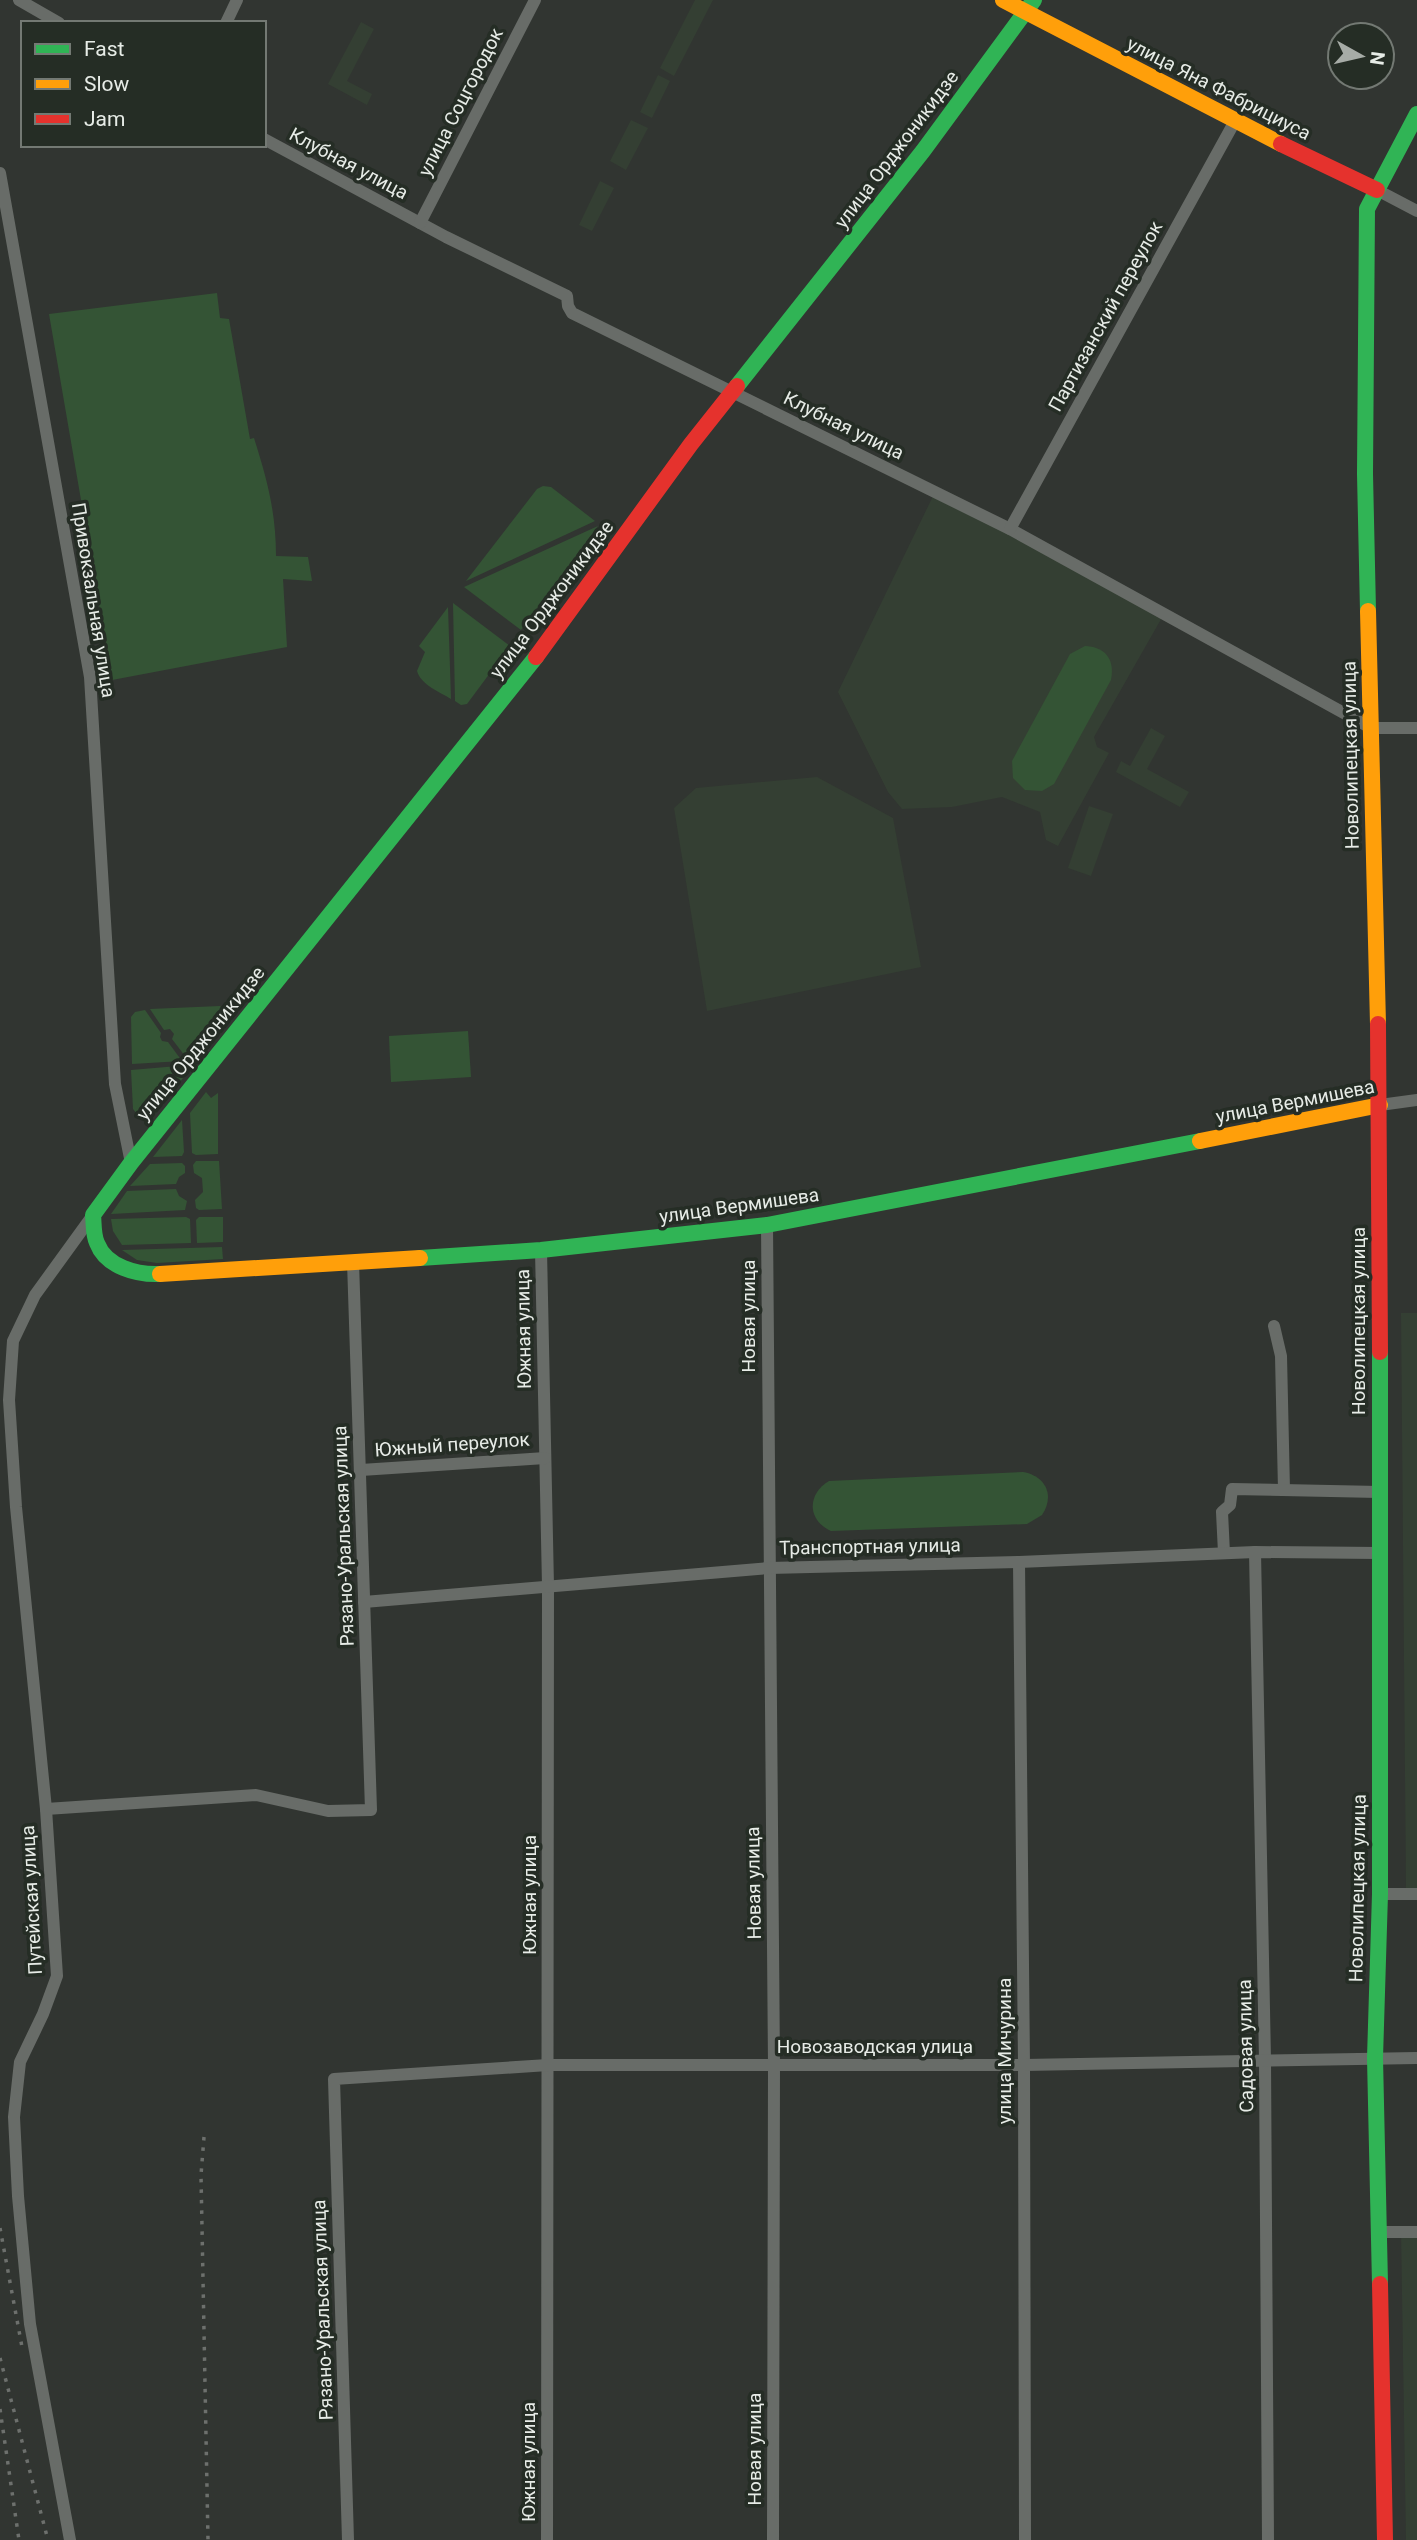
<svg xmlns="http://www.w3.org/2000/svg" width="1417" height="2540" font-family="Roboto,sans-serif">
<rect width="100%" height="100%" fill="#313531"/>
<!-- built -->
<g fill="#343f33">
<polygon points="695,0 713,0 674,76 660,68"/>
<polygon points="361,22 374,29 347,81 372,94 367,105 328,84"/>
<polygon points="658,75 670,81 652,118 640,112"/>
<polygon points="631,120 648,128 626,170 610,161"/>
<polygon points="600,181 614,188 592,231 579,225"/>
<polygon points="935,492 1164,614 1094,737 1097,747 1109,753 1058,846 1046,840 1040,812 1002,797 952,807 902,809 888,792 838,692"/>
<polygon points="1151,728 1165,736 1147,769 1189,792 1180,807 1116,772 1121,761 1130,766"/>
<polygon points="817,777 893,818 921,967 707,1011 674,808 696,788"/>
<polygon points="1089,806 1113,814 1091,876 1068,868"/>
<polygon points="1401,1313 1417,1313 1417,1888 1406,1888"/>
<polygon points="1401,2232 1417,2232 1417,2540 1406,2540"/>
</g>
<!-- green -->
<g fill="#345435">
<path d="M 217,293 L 220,318 L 229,319 L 250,439 L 254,438 C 267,479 276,512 276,556 L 308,557 L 312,581 L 283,579 L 287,647 L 112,680 L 49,314 Z"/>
<polygon points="543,486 551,487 595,521 466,581 537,489"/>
<polygon points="598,526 521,630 464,587"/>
<polygon points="453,603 510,646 467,704 461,705 455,701"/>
<path d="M 448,607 L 451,699 C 440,692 421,685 417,671 L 425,652 L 419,646 Z"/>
<path d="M 1085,646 C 1106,647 1115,660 1111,680 L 1054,784 L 1042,791 L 1025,790 L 1013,778 L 1012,761 L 1070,654 Z"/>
<polygon points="220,1006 223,1009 185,1056 172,1039 174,1034 170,1029 164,1030 150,1009"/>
<polygon points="145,1010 161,1033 160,1037 162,1041 168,1042 182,1061 132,1064 131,1017 135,1012"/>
<polygon points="468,1031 471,1077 391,1082 389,1036"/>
<polygon points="185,1064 190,1069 156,1113 151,1114 150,1110"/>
<polygon points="178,1066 142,1113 137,1114 133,1109 131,1070"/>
<polygon points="206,1092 211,1098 218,1093 218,1154 196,1155 192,1153 190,1113"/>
<polygon points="182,1120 184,1152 182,1156 153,1157"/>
<polygon points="196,1161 219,1161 222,1209 199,1210 196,1208 195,1200 203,1192 202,1178 194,1173 193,1165"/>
<polygon points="182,1163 185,1166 185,1173 179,1177 176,1184 130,1186 150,1164"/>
<polygon points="176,1189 179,1196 187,1201 185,1210 111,1214 127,1191"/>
<polygon points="186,1217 190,1219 191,1243 122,1245 113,1231 111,1219"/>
<polygon points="199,1217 223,1217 223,1242 197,1243 196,1220"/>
<polygon points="222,1247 223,1259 157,1263 137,1260 122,1250"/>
<path d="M 1023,1472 C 1046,1476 1055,1496 1042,1515 L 1027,1524 L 831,1531 C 807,1520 807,1494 829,1481 Z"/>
</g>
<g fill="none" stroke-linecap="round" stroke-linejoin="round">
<!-- street -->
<g stroke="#686c68" stroke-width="12">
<polyline points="19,0 59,23"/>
<polyline points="226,23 237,0"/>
<polyline points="264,139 446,237 567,296 568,306 572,313 1010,529 1371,728 1417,728"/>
<polyline points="0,173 90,677 115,1084 131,1163"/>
<polyline points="1377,190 1417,211"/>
<polyline points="420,223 535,0"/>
<polyline points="1010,529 1235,121"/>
<polyline points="1380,1105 1417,1100"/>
<polyline points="767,1225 774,2066 773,2540"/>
<polyline points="541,1250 548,1586 547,2540"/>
<polyline points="1274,1326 1281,1356 1284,1490"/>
<polyline points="361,1470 545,1458"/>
<polyline points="1255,1552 1265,2060 1268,2540"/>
<polyline points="1224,1553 1222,1512 1230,1505 1232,1489 1379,1492"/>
<polyline points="1019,1562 1024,2065 1025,2540"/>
<polyline points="364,1602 769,1568 1019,1562 1255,1552 1379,1553"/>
<polyline points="46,1809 256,1795 328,1811 371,1810 353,1262"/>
<polyline points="1380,1894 1417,1894"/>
<polyline points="1378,2232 1417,2232"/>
<polyline points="70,2540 30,2324 18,2196 14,2117 20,2062 43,2014 57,1976 46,1809 16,1507 9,1400 13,1341 35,1295 93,1215"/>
<polyline points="348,2540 334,2079 548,2065 1024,2065 1417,2058"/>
</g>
<!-- fast -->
<g stroke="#30b455" stroke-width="16">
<polyline points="737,386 923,151 1034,0"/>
<polyline points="1368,611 1365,474 1367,209 1417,114"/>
<polyline points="420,1258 541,1250 767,1225 1200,1141"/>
<path d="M 160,1274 C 137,1275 106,1267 97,1243 C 93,1235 94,1224 93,1215 L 131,1163 L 536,657"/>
<polyline points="1380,2284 1375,2058 1380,1894 1380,1352"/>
</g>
<!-- slow -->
<g stroke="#ff9f0a" stroke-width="16">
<polyline points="1003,0 1281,144"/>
<polyline points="1368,611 1378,1024"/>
<polyline points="1200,1141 1380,1105"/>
<polyline points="160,1274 420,1258"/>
</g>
<!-- jam -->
<g stroke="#e5322d" stroke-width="16">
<polyline points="1281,144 1377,190"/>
<polyline points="536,657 691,444 737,386"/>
<polyline points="1378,1024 1380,1352"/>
<polyline points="1380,2284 1385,2540"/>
</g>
<!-- rail -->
<g stroke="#6d706d" stroke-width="3.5" stroke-dasharray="3.5 7" stroke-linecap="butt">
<polyline points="204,2137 201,2175 208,2540"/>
<polyline points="0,2228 22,2347"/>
<polyline points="0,2358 48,2540"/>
<polyline points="0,2409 19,2540"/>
</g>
</g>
<g text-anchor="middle" stroke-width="7" stroke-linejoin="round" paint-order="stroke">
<!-- street labels -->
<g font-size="19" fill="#e7ece7" stroke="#252d25">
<text transform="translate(1219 88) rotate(27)" y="7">улица Яна Фабрициуса</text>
<text transform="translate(460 102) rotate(-63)" y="7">улица Соцгородок</text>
<text transform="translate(896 149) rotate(-53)" y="7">улица Орджоникидзе</text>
<text transform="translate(349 163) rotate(28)" y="7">Клубная улица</text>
<text transform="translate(1105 316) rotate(-61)" y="7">Партизанский переулок</text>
<text transform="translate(844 425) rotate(26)" y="7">Клубная улица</text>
<text transform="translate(551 599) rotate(-53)" y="7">улица Орджоникидзе</text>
<text transform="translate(94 600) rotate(81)" y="7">Привокзальная улица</text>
<text transform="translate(1350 755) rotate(-91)" y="7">Новолипецкая улица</text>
<text transform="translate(200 1043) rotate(-51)" y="7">улица Орджоникидзе</text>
<text transform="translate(1295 1101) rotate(-11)" y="7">улица Вермишева</text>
<text transform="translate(739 1205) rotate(-8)" y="7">улица Вермишева</text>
<text transform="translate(748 1316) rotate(-90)" y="7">Новая улица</text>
<text transform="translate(1358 1321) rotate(-90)" y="7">Новолипецкая улица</text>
<text transform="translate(523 1329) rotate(-91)" y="7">Южная улица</text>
<text transform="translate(452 1444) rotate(-4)" y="7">Южный переулок</text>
<text transform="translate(343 1536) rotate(-92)" y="7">Рязано-Уральская улица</text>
<text transform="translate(870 1546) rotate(-1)" y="7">Транспортная улица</text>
<text transform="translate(753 1883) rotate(-91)" y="7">Новая улица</text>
<text transform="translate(1357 1888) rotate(-89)" y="7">Новолипецкая улица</text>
<text transform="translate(529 1895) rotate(-90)" y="7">Южная улица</text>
<text transform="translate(31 1900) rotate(-93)" y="7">Путейская улица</text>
<text x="875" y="2053">Новозаводская улица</text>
<text transform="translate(1245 2046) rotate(-91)" y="7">Садовая улица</text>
<text transform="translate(1004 2051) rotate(-90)" y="7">улица Мичурина</text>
<text transform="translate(322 2310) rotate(-92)" y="7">Рязано-Уральская улица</text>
<text transform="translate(754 2449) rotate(-90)" y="7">Новая улица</text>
<text transform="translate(528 2462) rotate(-90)" y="7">Южная улица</text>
</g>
</g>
<!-- legend -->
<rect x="21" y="21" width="245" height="126" fill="#252d25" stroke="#737973" stroke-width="2"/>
<rect x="35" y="44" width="35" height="10" fill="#30b455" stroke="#737973" stroke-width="2"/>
<text x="84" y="56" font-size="21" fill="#e7ece7">Fast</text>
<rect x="35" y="79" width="35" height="10" fill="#ff9f0a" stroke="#737973" stroke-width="2"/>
<text x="84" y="91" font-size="21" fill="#e7ece7">Slow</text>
<rect x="35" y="114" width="35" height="10" fill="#e5322d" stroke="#737973" stroke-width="2"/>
<text x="84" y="126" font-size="21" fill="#e7ece7">Jam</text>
<!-- north arrow -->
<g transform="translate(1361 56) rotate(98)"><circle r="33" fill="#252d25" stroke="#737973" stroke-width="2"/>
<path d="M0-5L12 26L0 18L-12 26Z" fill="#a7aca7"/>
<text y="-10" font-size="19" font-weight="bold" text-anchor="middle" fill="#e7ece7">N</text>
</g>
</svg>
